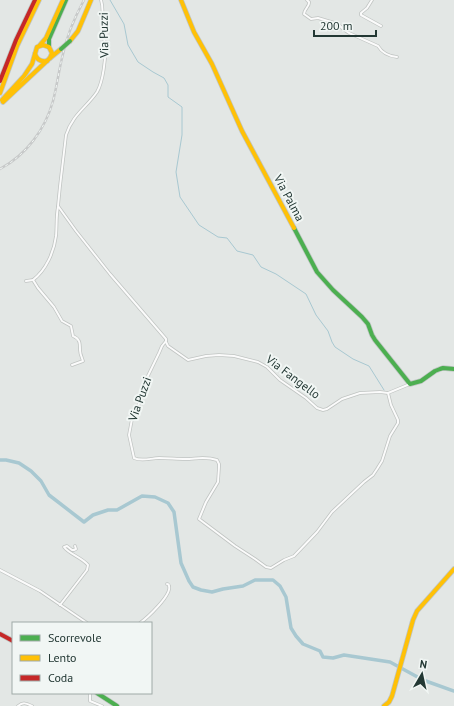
<svg xmlns="http://www.w3.org/2000/svg" width="454" height="706" font-family="'PT Sans',sans-serif">
<rect width="100%" height="100%" fill="#e3e7e5"/>
<g fill="none" stroke-linecap="round" stroke-linejoin="round">
<!-- stream -->
<polyline stroke="#a8c8d1" stroke-width="1" points="110,0 124,24 128,45 138,62 153,72 164,78 168,85 168,97 182,107 182,135 176,172 180,197 199,225 218,237 227,238 237,251 253,255 261,267 276,274 306,294 316,315 328,331 332,342 335,347 353,359 369,366 384,390"/>
<!-- river -->
<polyline stroke="#a8c8d1" stroke-width="3.5" points="0,460 6,460 19,463 31,471 41,481 49,495 84,522 93,515 108,510 117,510 142,496 155,497 168,503 174,512 181,563 189,581 193,587 201,590 212,592 223,589 243,586 255,580 273,580 280,586 286,597 291,628 296,636 303,644 320,651 323,657 333,658 344,655 390,662 423,680 454,691"/>
<!-- street casing -->
<g stroke="#c0c4c2" stroke-width="3.5">
<g id="street">
<path d="M 101,0 C 104,9 102,16 102,25 C 102,32 105,39 105,46 C 106,58 103,82 97,92 C 86,108 73,114 66,135 L 60,186 L 58,206 L 76,231 L 110,274 L 166,339 L 166,341 L 162,346 L 159,353 L 144,384 L 141,392 L 138,408 L 132,419 L 129,435 L 134,458 C 142,462 151,458 159,458 C 168,458 177,459 185,459 C 196,459 205,456 217,460 L 219,464 L 219,467 L 218,482 L 206,502 L 199,519 L 235,546 L 255,559 L 266,567 L 271,568 L 284,560 L 294,556 L 317,532 L 332,512 L 364,482 L 373,475 L 377,469 L 382,461 L 390,436 L 398,423 L 398,420 L 391,405 L 388,393"/>
<path d="M 307,0 L 309,2 C 310,6 304,9 304,14 L 311,19 L 318,18 L 338,24 L 343,29 L 349,33 L 378,46 C 382,53 388,56 397,57"/>
<polyline points="372,0 367,8 361,13 361,15 381,26"/>
<path d="M 58,207 C 56,216 57,226 56,236 C 54,252 46,270 33,280 L 38,288 L 54,307 L 62,321 L 71,326 L 73,336 C 80,339 80,343 80,350 C 80,354 82,358 83,361 L 72,365"/>
<polyline points="26,281 33,280"/>
<polyline points="166,342 168,346 188,360 206,356 219,355 234,356 258,362 267,367 280,380 306,398 317,408 323,410 327,409 342,399 360,393 380,392 388,393 410,384"/>
<polyline points="0,570 40,591 87,623"/>
<path d="M 60,605 L 87,570 L 88,565 C 81,557 69,554 64,547 L 67,546 L 72,550 L 74,550 L 76,549 L 75,546"/>
<path d="M 140,623 C 147,618 172,595 169,586 C 169,585 168,584 167,584"/>
<polyline points="90,693 90,701 102,706"/>
<path d="M 18,706 C 23,702 26,703 32,706"/>
</g>
</g>
<!-- fast casing -->
<g stroke="#bfc5c3" stroke-width="5.5">
<g id="fast">
<polyline points="49,47 49,39 66,0"/>
<polyline points="294,228 317,272 333,290 362,317 368,324 372,335 375,340 410,384 421,381 435,371 440,369 443,368 454,369"/>
<polyline points="97,693 117,706"/>
</g>
</g>
<!-- slow casing -->
<g stroke="#bfc5c3" stroke-width="5.5">
<g id="slow">
<polyline points="181,0 194,32 212,64 242,131 294,228"/>
<polyline points="70,41 78,31 91,0"/>
<polyline points="40,45 46,38 63,0"/>
<path d="M 35,54 C 37,60 41,62 47,61"/>
<polyline points="50,58 61,49"/>
<polyline points="0,93 17,46 39,0"/>
<polyline points="2,100 24,76 32,64 37,47 43,45 49,47 52,53 50,58 3,102"/>
<polyline points="384,706 389,702 392,696 413,620 417,611 454,569"/>
</g>
</g>
<!-- jam casing -->
<g stroke="#bfc5c3" stroke-width="5.5">
<g id="jam">
<polyline points="0,81 16,40 35,0"/>
<polyline points="0,634 13,641"/>
</g>
</g>
<!-- street -->
<use href="#street" stroke="#fbfbfb" stroke-width="2"/>
<!-- fast -->
<use href="#fast" stroke="#4caf50" stroke-width="4"/>
<!-- slow -->
<use href="#slow" stroke="#ffc107" stroke-width="4"/>
<!-- jam -->
<use href="#jam" stroke="#c62828" stroke-width="4"/>
<!-- rail casing -->
<g stroke="#c7c9c9" stroke-width="2.5">
<path id="rail" d="M 0,169 C 26,155 45,130 53,101 C 57,86 59,69 63,54 C 67,34 75,17 84,0"/>
</g>
<!-- rail -->
<use href="#rail" stroke="#f1f6f4" stroke-width="1" stroke-dasharray="3" stroke-linecap="butt"/>
<!-- fast-bridge casing -->
<g stroke="#bfc5c3" stroke-width="5.5" stroke-linecap="butt">
<polyline id="fast-bridge" points="61,49 70,41"/>
</g>
<!-- fast-bridge -->
<use href="#fast-bridge" stroke="#4caf50" stroke-width="4"/>
</g>
<g text-anchor="middle" stroke-width="4" stroke-linejoin="round" paint-order="stroke">
<!-- street labels -->
<g font-size="12" fill="#233834" stroke="#f1f6f4">
<text transform="translate(104 35) rotate(-91)" y="4">Via Puzzi</text>
<text transform="translate(289 198) rotate(62)" y="4">Via Palma</text>
<text transform="translate(293 377) rotate(37)" y="4">Via Fangello</text>
<text transform="translate(140 399) rotate(-70)" y="4">Via Puzzi</text>
</g>
</g>
<!-- legend -->
<rect x="12" y="622" width="140" height="72" fill="#f1f6f4" stroke="#9faaa7"/>
<rect x="20" y="635" width="20" height="6" fill="#4caf50" stroke="#9faaa7"/>
<text x="48" y="642" font-size="12" fill="#233834">Scorrevole</text>
<rect x="20" y="655" width="20" height="6" fill="#ffc107" stroke="#9faaa7"/>
<text x="48" y="662" font-size="12" fill="#233834">Lento</text>
<rect x="20" y="675" width="20" height="6" fill="#c62828" stroke="#9faaa7"/>
<text x="48" y="682" font-size="12" fill="#233834">Coda</text>
<!-- north arrow -->
<g transform="translate(422 674) rotate(9)" stroke="#f1f6f4" stroke-width="3" paint-order="stroke">
<path d="M0-3L7 15L0 10L-7 15Z" fill="#233834"/>
<text y="-6" font-size="11" font-weight="bold" text-anchor="middle" fill="#233834">N</text>
</g>
<!-- scale -->
<path d="M314 30v6h62v-6" fill="none" stroke="#233834" stroke-width="2"/>
<text x="320" y="30" font-size="12" fill="#233834" stroke="#f1f6f4" stroke-width="3" paint-order="stroke">200 m</text>
</svg>
